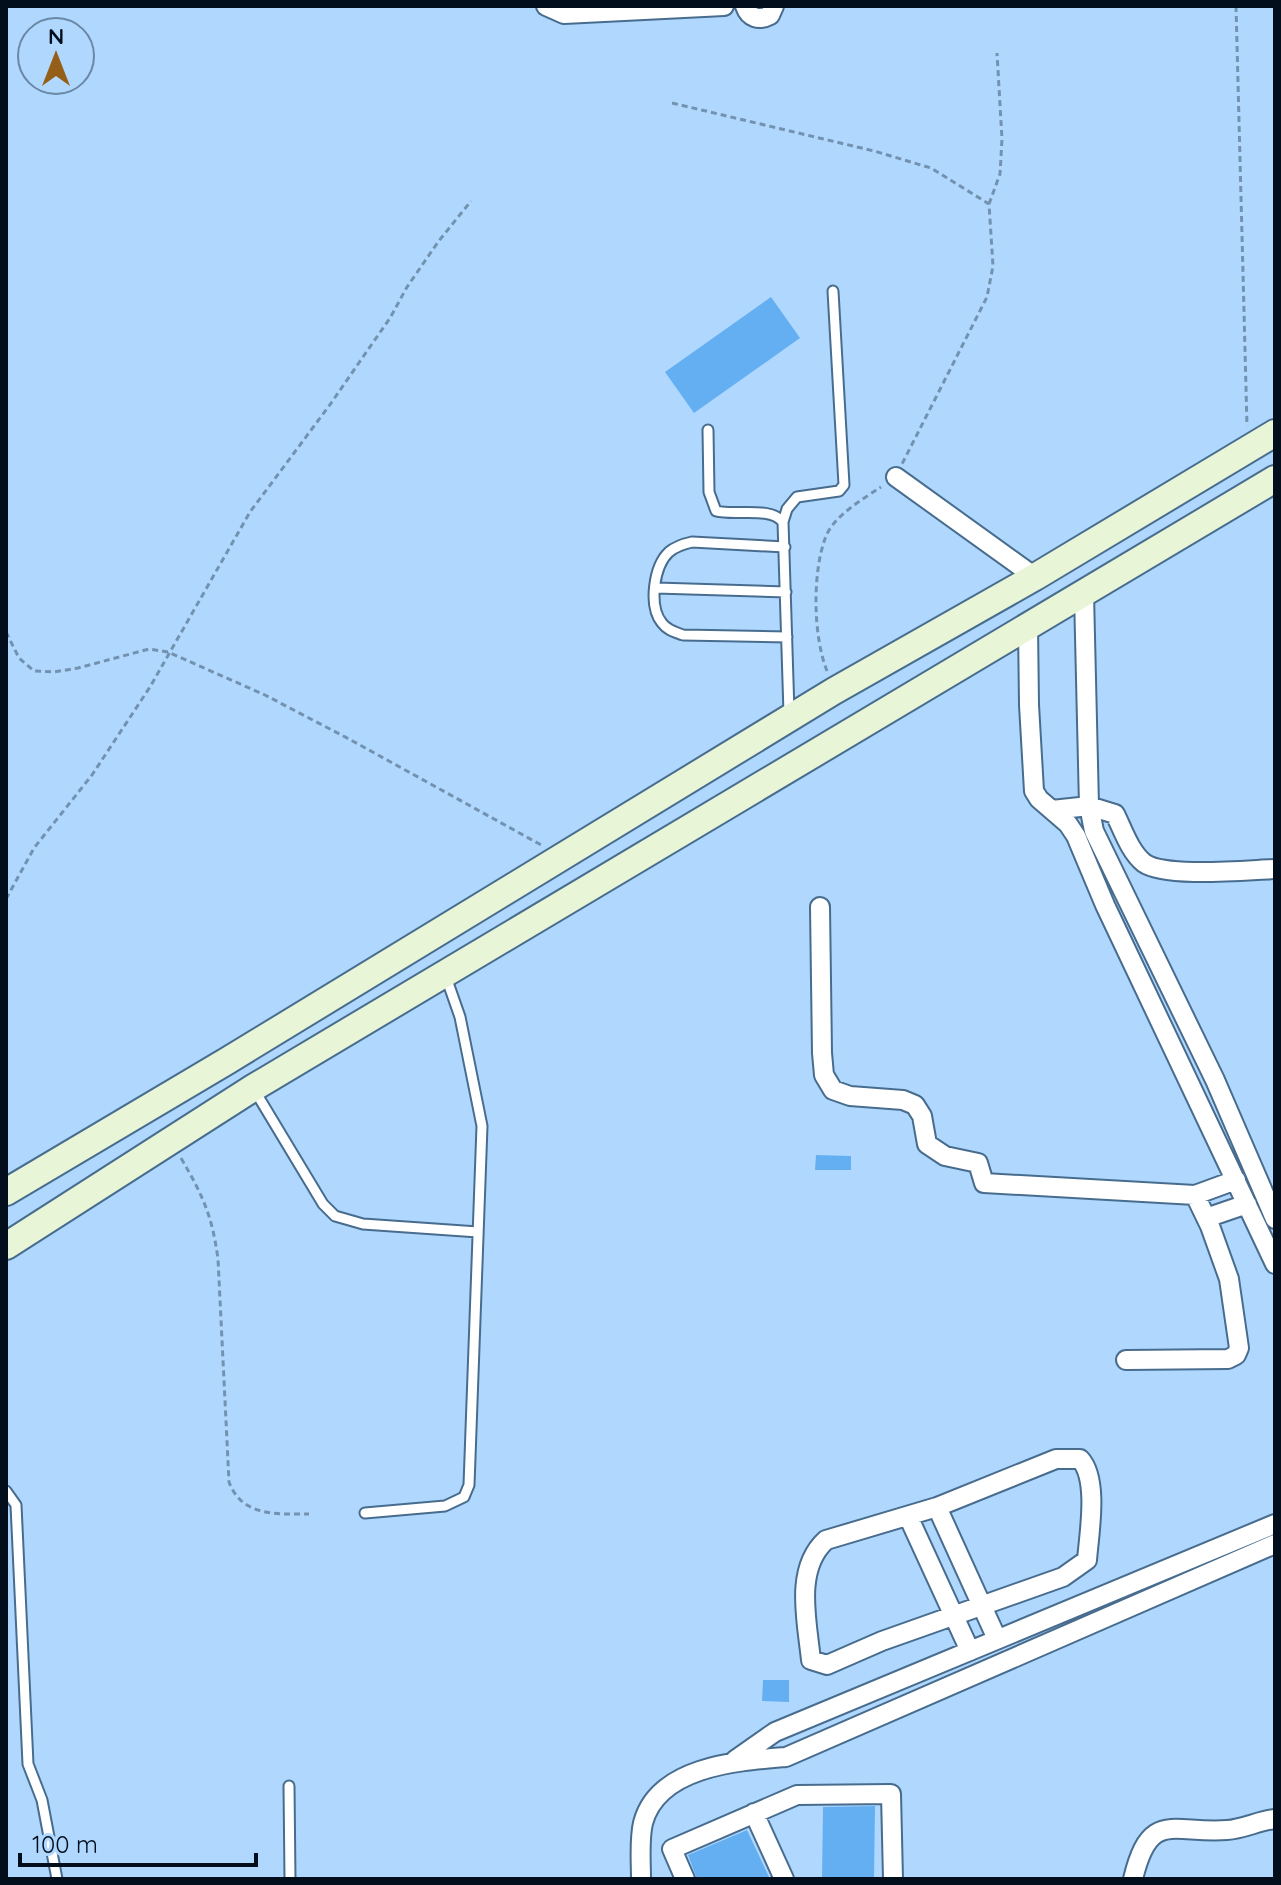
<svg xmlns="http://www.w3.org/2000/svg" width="1281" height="1885" viewBox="0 0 1281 1885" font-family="Quicksand,sans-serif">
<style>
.building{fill:#64aff2}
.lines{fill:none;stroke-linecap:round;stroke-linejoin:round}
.lane-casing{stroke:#476c8e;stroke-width:13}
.street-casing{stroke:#476c8e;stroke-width:22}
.secondary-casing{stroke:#476c8e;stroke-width:30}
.path{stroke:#7392b0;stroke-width:3;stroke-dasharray:6 4;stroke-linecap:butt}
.lane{stroke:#fff;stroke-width:9}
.street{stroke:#fff;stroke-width:18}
.secondary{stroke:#e9f5d7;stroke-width:26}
</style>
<rect width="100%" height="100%" fill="#b0d8ff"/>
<path class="building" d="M771,297L800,338L694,413L665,372Z
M816,1155L851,1156V1170H815Z
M763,1680H789V1702L762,1701Z
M875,1806L874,1879H822L823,1807Z
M747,1830L770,1879H697L688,1855Z"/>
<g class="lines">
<g class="lane-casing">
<path id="lane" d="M708,430L709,492L716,511C735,516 770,506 783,522L789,713
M783,522L787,509L797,497L839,491L844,485L833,291
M785,547L692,542C683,544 676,546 669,552C654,566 648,606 662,623C667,630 675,632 683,635L787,637
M656,588L786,592
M255,1091L323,1204L335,1216L363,1224L478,1232
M6,1491L16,1505L28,1764L42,1800L57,1879
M365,1513L445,1506L464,1497L469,1485L482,1126L460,1017L446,977
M289,1786L290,1879"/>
</g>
<g class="street-casing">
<path id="street" d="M546,6L564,14L724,6
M745,6C749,18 759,21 770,15L774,6
M896,477L1035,577
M1084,594L1089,806L1094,831L1215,1080L1275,1219
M1028,626L1029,705L1034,791L1039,799L1068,824L1076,836L1105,905L1275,1264
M1052,810L1089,806L1115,814C1123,830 1130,852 1144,863C1165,878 1247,870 1275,869
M820,907L822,1053L824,1075L833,1090L850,1096L903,1100L915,1105L922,1116L927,1144L945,1156L978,1163L984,1183L1195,1195L1236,1180
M1206,1218L1247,1204
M1126,1360L1228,1359L1236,1355L1239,1348L1229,1279L1210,1226L1195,1195
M1056,1459H1080C1099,1479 1089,1534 1087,1560L1063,1577L882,1641L827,1665L811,1660C807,1621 794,1569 826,1540L937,1507Z
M937,1507L997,1639
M908,1516L970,1651
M735,1760L775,1732L1275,1524
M754,1813L784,1879
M641,1879C641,1861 639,1840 643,1823C658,1766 738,1761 786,1757L1275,1544
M685,1879L672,1849L797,1795L891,1794L893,1879
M1133,1879C1150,1809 1172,1834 1227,1830C1243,1829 1258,1821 1275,1819"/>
</g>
<g class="secondary-casing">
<path id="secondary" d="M6,1192L227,1061L834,691L1035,577L1275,433
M6,1246L253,1088L1275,479"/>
</g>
<path class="path" d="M1236,6L1247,426
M672,103L874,151L931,168L989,204L993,266L987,297L902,464
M989,204L1000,174L1002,139L997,53
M6,632L19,658L34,671L54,672L78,668L149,649L168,652L265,695L349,739L543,846
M827,671C813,636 812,572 826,536C835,515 863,499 881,487
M6,899L34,848L92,775L150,687L250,512L329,406L390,318L407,287L438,242L471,201
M181,1158C203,1196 212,1215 218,1259L229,1482C242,1517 277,1514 309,1514"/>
<use href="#lane" class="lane"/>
<use href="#street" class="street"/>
<use href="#secondary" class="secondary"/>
</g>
<rect width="1281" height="1885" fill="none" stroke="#020e1b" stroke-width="16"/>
<g transform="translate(56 56)"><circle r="38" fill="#b0d8ff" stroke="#6a87a4" stroke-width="2"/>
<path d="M0-6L14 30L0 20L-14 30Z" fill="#965f19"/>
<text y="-12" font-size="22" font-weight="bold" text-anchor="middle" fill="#020e1b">N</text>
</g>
<path d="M20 1853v12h236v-12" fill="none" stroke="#020e1b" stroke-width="4"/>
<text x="32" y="1853" font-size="24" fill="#020e1b" stroke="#b0d8ff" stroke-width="6" paint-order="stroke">100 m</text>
</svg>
